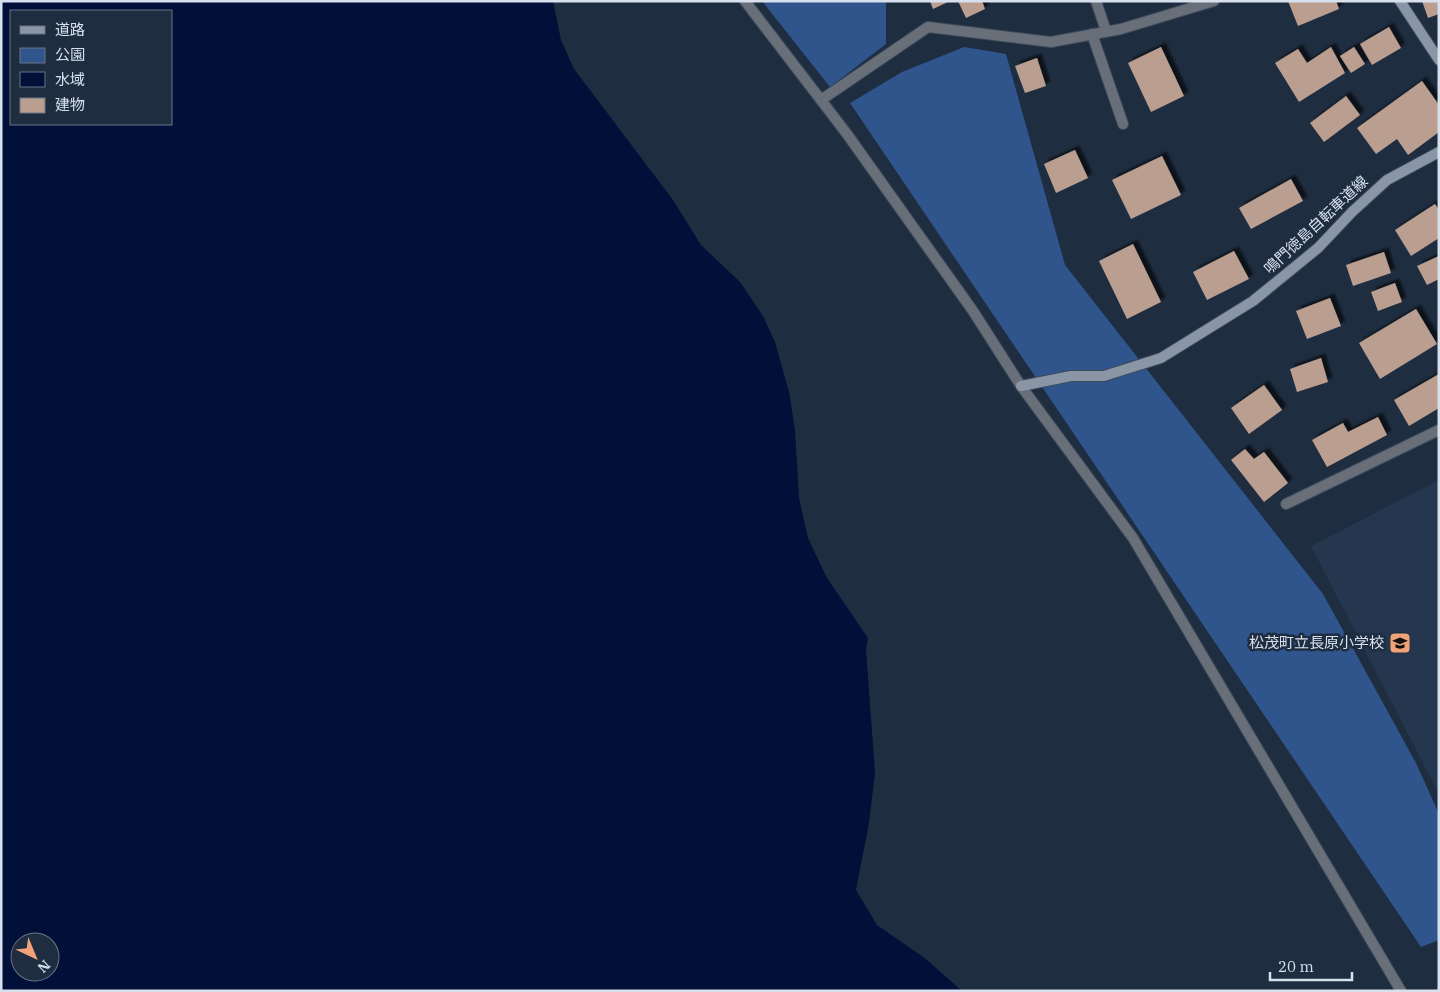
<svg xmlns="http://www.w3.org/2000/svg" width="1440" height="992" viewBox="0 0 1440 992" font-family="'IBM Plex Serif','Noto Sans JP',serif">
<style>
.built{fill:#25364f}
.green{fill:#30558c}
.water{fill:#001038;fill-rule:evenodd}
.building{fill:#ba9e8f;filter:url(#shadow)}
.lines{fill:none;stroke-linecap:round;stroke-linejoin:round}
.service-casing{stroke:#3c4a5c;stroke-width:12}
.minor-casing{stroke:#3c4a5c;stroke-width:12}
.secondary-casing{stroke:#3c4a5c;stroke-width:12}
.service{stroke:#686f79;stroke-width:10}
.minor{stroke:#686f79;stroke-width:10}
.secondary{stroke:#8a95a5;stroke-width:10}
.labels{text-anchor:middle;stroke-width:5;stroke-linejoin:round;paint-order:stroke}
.street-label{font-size:15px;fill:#d7e0ed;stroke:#1f2d40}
.poi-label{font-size:15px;fill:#d7e0ed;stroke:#1f2d40;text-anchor:end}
</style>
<defs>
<filter id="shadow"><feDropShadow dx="4.5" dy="-4.5" stdDeviation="1" flood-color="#0009"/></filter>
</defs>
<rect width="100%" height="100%" fill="#1f2d40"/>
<path class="built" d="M1439,480V794L1311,546Z"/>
<path class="green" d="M762,1H886V44L830,87Z
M964,47L1006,54L1065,265L1323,594L1416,763L1439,814V940L1421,947L850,103L902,72Z"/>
<path class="water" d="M1,1H553L561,40L574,69L673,200L701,245L740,282L763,316L775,342L789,392L795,430L799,498L808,538L827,578L868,638L866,649L875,773L869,823L856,890L877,925L926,959L962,991H1ZM11,11H171V124H11ZM20,942H50V972H20Z"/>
<path class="building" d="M930,1H950L933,9Z
M958,1H982L985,9L966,18Z
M1288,1H1336L1339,9L1298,26Z
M1422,1H1439V14L1428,18Z
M1389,27L1401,48L1372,65L1360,44Z
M1161,47L1184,96L1151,112L1128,63Z
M1331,47L1345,73L1299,102L1275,63L1298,49L1307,63Z
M1354,47L1365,64L1351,73L1340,56Z
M1037,58L1046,86L1025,93L1015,66Z
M1422,81L1439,105V132L1408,155L1397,139L1376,154L1357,128Z
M1346,96L1360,115L1324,142L1310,123Z
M1075,150L1088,178L1056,193L1044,164Z
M1162,156L1181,195L1131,219L1112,180Z
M1291,179L1303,201L1251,229L1239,208Z
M1435,204L1439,210V238L1411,256L1395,230Z
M1133,244L1161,302L1127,319L1099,261Z
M1234,251L1249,279L1207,300L1193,272Z
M1384,252L1391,273L1353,286L1346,265Z
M1439,256V279L1427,285L1417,266Z
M1395,283L1402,302L1378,311L1371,292Z
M1330,298L1341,326L1307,339L1296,311Z
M1416,309L1437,344L1380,379L1359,343Z
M1321,358L1328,382L1297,392L1290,369Z
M1439,374V408L1409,426L1394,400Z
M1264,385L1282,410L1249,434L1231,408Z
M1378,417L1387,435L1327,467L1312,440L1343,423L1348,432Z
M1245,449L1254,459L1264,452L1288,483L1264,502L1231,460Z"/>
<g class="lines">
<g class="service-casing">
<path id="service" d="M1092,34L1123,124
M1286,504L1439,430"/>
</g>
<g class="minor-casing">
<path id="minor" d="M745,1L847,134L973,311L1021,386L1133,538L1401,991
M1096,1L1106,31
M821,100L928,27L1051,42L1121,29L1214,1"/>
</g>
<g class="secondary-casing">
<path id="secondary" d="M1400,1L1439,60
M1021,386L1071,376H1104L1161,358L1253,301L1318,248L1352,212L1387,180L1439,152"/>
</g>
<use href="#service" class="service"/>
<use href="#minor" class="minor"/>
<use href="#secondary" class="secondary"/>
</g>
<defs>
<g id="school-square" transform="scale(1.125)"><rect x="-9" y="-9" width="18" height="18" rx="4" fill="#f0a378" stroke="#1f2d40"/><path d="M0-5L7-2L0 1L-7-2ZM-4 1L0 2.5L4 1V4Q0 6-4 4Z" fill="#111"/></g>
</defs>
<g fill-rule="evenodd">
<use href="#school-square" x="1400" y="643"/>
</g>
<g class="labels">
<g class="street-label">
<text transform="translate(1316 225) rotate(-43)" y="5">鳴門徳島自転車道線</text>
</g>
<g class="poi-label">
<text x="1384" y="648">松茂町立長原小学校</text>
</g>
</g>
<rect width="1440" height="992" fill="none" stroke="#d7e0ed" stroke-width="5"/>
<rect x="10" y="10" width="162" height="115" fill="#1f2d40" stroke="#697585"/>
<rect x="20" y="26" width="25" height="8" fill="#8a95a5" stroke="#697585"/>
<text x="55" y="35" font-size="15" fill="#d7e0ed">道路</text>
<rect x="20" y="48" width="25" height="15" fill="#30558c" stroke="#697585"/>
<text x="55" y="60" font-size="15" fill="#d7e0ed">公園</text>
<rect x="20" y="72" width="25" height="15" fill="#001038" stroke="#697585"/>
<text x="55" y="85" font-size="15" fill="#d7e0ed">水域</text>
<rect x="20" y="98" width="25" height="15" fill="#ba9e8f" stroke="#697585"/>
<text x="55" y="110" font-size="15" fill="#d7e0ed">建物</text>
<g transform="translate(35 957) rotate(136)"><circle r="24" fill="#1f2d40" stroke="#697585"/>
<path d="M0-4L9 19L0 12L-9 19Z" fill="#f0a378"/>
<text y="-8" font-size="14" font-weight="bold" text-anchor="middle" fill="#d7e0ed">N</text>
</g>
<path d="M1270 972v8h82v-8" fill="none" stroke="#d7e0ed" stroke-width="2.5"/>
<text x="1278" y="972" font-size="15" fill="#d7e0ed" stroke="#1f2d40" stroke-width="4" paint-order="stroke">20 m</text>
</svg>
